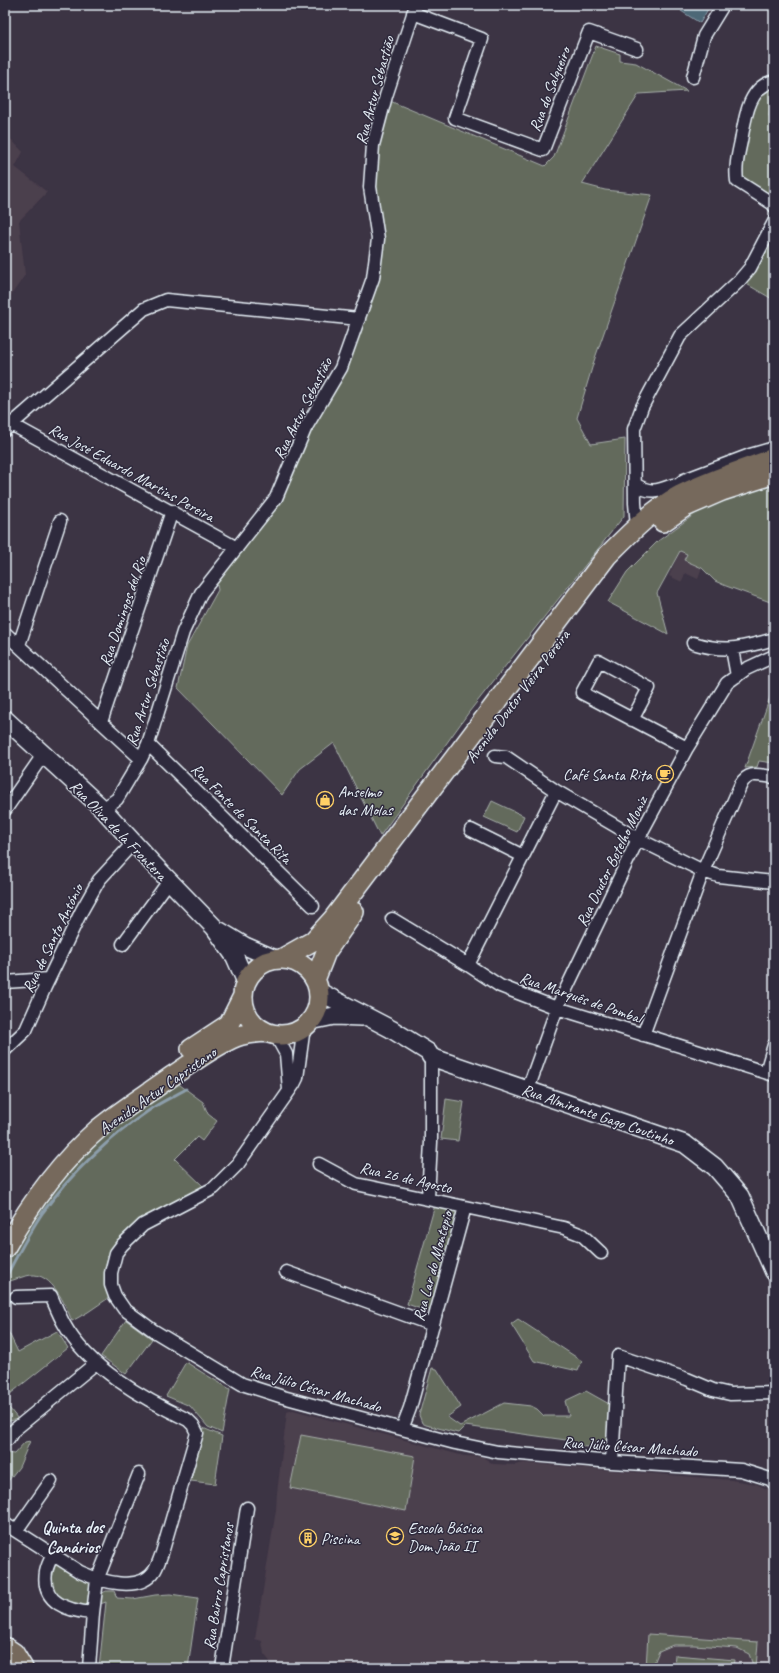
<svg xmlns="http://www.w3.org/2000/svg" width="779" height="1673" viewBox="0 0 779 1673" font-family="Caveat,sans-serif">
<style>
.built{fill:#4c3f4d}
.green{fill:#646a5c;stroke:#a6aeaa}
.water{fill:#4e6777;stroke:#8c9eab}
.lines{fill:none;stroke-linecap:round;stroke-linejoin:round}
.stream{stroke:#8c9eab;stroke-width:3}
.street-casing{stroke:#e8f1f8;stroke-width:15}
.secondary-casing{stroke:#e8f1f8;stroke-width:20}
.primary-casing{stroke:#e8f1f8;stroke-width:22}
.street{stroke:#2f2a3d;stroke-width:12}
.secondary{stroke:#2f2a3d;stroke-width:17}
.primary{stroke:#76695c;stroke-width:19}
.labels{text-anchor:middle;stroke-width:3;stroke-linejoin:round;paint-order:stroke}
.street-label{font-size:16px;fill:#e8f1f8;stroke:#2f2a3d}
.poi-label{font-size:16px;fill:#e8f1f8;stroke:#2f2a3d;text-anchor:start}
.neighbourhood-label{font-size:17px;font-weight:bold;fill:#e8f1f8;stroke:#2f2a3d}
</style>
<rect width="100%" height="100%" fill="#3c3444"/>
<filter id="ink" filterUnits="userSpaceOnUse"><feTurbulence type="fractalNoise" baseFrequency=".025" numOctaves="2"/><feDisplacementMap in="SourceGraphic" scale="8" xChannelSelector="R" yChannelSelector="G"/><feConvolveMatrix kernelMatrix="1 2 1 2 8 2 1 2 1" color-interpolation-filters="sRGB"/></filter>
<g filter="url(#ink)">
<path class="built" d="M5,133L23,152L15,167L47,192L19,221L25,275L5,304Z
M680,551L687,554L684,560L702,568L698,579L685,573L682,582L669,576Z
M293,1410L464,1456L483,1457L493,1464L515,1465L524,1463L731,1480L756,1484L774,1492V1668H370L272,1664L264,1654L262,1641L255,1639L276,1510L277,1493L287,1412Z"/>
<path class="green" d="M596,46L620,54V61L636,63L687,91L639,94L582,184L605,190L652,195L594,361L577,418L591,444L625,439L624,516L469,712L380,836L334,743L300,769L282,795L178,688L187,646L218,590L216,580L279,499L367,309L379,276L382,239L376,186L377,145L390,101L545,166L554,157Z
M772,87L769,116L774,121V203L740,179L748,111L756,99Z
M774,228V300L743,282Z
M774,484L773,603L726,586L715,581L702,568L684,560L687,554L680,551L657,593L668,634L608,602L627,572L658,541L703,508Z
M774,686V763L759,761L757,767L745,768Z
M492,801L524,816L517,832L484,817Z
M176,1082L203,1102L208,1114L217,1121L202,1141L197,1137L175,1159L204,1187C173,1203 107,1230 105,1270C104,1280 107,1288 110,1297L88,1312L72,1321C65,1304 52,1273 31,1275C23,1276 14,1280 7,1282L5,1295V1261L14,1244L58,1181L116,1123Z
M446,1099L464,1102L458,1141L441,1139Z
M435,1205L458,1211L433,1310L427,1311L407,1304Z
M5,1307L8,1331L18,1352L57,1331L68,1348L5,1398Z
M518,1319L582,1361L578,1371L534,1361L511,1324Z
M126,1320L152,1339L126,1374L101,1356Z
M186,1362L203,1373L230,1389L222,1433L208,1427L190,1406L166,1396Z
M432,1368L437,1369L461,1407L447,1417L460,1426L504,1403L531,1406L537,1409L544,1416H569L565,1401L586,1391L611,1405L608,1446L606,1448L572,1446L566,1440L465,1426L458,1433L426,1425L422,1423L419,1415Z
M5,1403L18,1419L5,1422Z
M203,1428L222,1436L215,1484L191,1481Z
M301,1435L415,1456L406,1511L290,1488Z
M30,1441L19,1467L5,1485V1453L14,1454L25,1442Z
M57,1561L92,1581L88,1607C58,1605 44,1591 57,1561Z
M106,1591H114L117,1598L133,1599L155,1595L170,1594L198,1598L188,1668H99L106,1602L100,1604L101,1594Z
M648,1634L758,1642L756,1668H754L749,1654L737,1648L694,1645H673L659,1651L652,1668H646Z
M675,1655L735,1660L734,1668H674Z"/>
<path class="water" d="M685,5H701L708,9L700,23L681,11Z"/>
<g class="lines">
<path class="stream" d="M8,1273C19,1252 30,1231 43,1212C73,1171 110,1137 151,1109C162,1101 175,1096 186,1089"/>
<g class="street-casing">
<path id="street" d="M413,13L482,39L455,118L543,150L589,32L637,49
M693,77L704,36L723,5
M774,81C748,87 745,119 741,141C738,155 735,167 737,181L773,204L774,206
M11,424L237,548
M5,430L144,309L166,300L359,319
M635,484C649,494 657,491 673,485
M665,496L684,480L750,455L774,448
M637,526L635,503L634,429L642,407L680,336L739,281L750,268L774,222
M5,633L141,759
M693,643C726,653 739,648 771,640L774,641
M19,645L60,521
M732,649L737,676
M632,720L649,688L599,661L582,693L687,748
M101,722L172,511
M148,744L313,906
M495,756L506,757L556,791L638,839L703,871L718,876L774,882
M103,809L117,799L141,759L148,744L183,632L201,593L276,498L305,429L341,368L373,278L378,239L370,187L373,145L386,96L416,5
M5,810L43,755
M471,830L523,856
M392,919L468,965L500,986L557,1008L774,1075
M123,944L169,881
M468,965L556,791
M5,982L49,979
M304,1027L297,1078L294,1084L238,1164L214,1188L143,1225L122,1245L116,1253L111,1273V1285L115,1296L124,1309L154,1331L242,1384L283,1397L402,1429L455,1443L498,1452L612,1462L741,1470L770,1479L774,1483
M275,1034L286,1054L289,1090
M643,1035L703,871L741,784C749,770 760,776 774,777
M5,1050L26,1030L45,987L81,912L99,880L134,842
M766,1072L774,1045
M528,1089L557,1008L638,839L687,748L727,683L746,669L774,656
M319,1164L356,1184L465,1207
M428,1198L431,1142V1057
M286,1272L433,1325
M402,1429L410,1408L465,1207L564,1228L582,1235L601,1253
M8,1439L13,1431L96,1363
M612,1462L618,1356L687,1379L713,1390L730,1394L774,1393
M5,1524L80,1572C100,1581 140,1594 155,1570C158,1565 160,1558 162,1553L197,1433L193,1425L188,1420C144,1399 88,1368 64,1324C59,1315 55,1305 51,1296L16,1297
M16,1531L51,1481
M53,1555C50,1560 47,1567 46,1572C41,1603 68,1611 93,1613
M89,1668L93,1613L97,1580L139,1474
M222,1668L247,1508"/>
</g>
<g class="secondary-casing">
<path id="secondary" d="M5,719L103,809L153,864L214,927L235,957L246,982
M220,931L245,946L275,959
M318,991L391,1029L428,1052L431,1057L685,1144L715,1167L740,1196L774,1272
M310,1021L334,1016L362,1017"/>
</g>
<g class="primary-casing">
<path id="primary" d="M663,522L685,507L722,491L774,474
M281,959L313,941L333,919L607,556C628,535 653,509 680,495C709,480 742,470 774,458
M243 997a38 38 0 1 1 76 0a38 38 0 1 1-76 0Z
M315,980L326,952L354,912
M191,1049L229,1024L243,996
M5,1248C30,1204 59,1163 98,1129C121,1110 147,1094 172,1076C192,1063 214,1046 236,1037C246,1033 256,1033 266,1032
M5,1647L14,1653L23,1668"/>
</g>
<use href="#street" class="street"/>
<use href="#secondary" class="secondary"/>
<use href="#primary" class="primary"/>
</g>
</g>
<defs>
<g id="cafe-ring" transform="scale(0.9)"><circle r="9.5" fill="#2f2a3d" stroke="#ffd166" stroke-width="1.5"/><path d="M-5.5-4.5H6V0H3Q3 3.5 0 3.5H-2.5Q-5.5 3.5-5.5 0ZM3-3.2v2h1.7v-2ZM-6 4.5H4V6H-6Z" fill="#ffd166"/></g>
<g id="shop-ring" transform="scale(0.9)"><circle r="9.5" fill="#2f2a3d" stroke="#ffd166" stroke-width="1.5"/><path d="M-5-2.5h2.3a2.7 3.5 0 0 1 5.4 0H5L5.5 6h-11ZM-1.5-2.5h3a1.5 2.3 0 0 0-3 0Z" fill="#ffd166"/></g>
<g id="school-ring" transform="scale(0.9)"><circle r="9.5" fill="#2f2a3d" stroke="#ffd166" stroke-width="1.5"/><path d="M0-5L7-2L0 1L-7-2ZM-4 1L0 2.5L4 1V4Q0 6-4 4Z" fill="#ffd166"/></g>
<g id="building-ring" transform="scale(0.9)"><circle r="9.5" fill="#2f2a3d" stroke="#ffd166" stroke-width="1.5"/><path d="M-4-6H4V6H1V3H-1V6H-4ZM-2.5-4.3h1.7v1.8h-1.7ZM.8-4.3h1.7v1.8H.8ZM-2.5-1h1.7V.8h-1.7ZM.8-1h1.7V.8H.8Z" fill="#ffd166"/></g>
</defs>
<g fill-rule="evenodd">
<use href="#cafe-ring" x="665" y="774"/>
<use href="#shop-ring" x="325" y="800"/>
<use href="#school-ring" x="395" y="1536"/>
<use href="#building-ring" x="308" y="1538"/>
</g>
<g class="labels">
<g class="street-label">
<text transform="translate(549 89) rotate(-69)" y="6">Rua do Salgueiro</text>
<text transform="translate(374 90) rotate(-75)" y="6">Rua Artur Sebastião</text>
<text transform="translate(302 408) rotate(-63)" y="6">Rua Artur Sebastião</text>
<text transform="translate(132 472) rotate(29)" y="6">Rua José Eduardo Martins Pereira</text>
<text transform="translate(122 611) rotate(-71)" y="6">Rua Domingos del Rio</text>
<text transform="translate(147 692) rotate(-72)" y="6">Rua Artur Sebastião</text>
<text transform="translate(517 696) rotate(-53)" y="6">Avenida Doutor Vieira Pereira</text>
<text transform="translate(242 813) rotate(45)" y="6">Rua Fonte de Santa Rita</text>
<text transform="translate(119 830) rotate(46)" y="6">Rua Oliva de la Frontera</text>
<text transform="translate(611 861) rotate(-64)" y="6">Rua Doutor Botelho Moniz</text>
<text transform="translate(52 938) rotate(-64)" y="6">Rua de Santo António</text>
<text transform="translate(581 997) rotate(19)" y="6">Rua Marquês de Pombal</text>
<text transform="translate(157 1090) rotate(-35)" y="6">Avenida Artur Capristano</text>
<text transform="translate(598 1114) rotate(19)" y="6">Rua Almirante Gago Coutinho</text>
<text transform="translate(406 1177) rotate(13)" y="6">Rua 26 de Agosto</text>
<text transform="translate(432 1266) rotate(-75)" y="6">Rua Lar do Montepio</text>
<text transform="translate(316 1388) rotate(16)" y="6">Rua Júlio César Machado</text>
<text transform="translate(630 1446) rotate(4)" y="6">Rua Júlio César Machado</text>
<text transform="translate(218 1586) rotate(-81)" y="6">Rua Bairro Capristanos</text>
</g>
<g class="poi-label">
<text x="652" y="780" text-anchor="end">Café Santa Rita</text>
<text x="338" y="797">Anselmo<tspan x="338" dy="18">das Molas</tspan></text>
<text x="408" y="1533">Escola Básica<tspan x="408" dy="18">Dom João II</tspan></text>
<text x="321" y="1544">Piscina</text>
</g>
<g class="neighbourhood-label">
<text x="73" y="1533">Quinta dos<tspan x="73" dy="20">Canários</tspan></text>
</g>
</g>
<rect width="779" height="1673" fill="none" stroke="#2f2a3d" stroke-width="20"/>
<rect x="10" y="10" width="759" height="1653" fill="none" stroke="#e8f1f8" stroke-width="1.5" filter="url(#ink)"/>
</svg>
